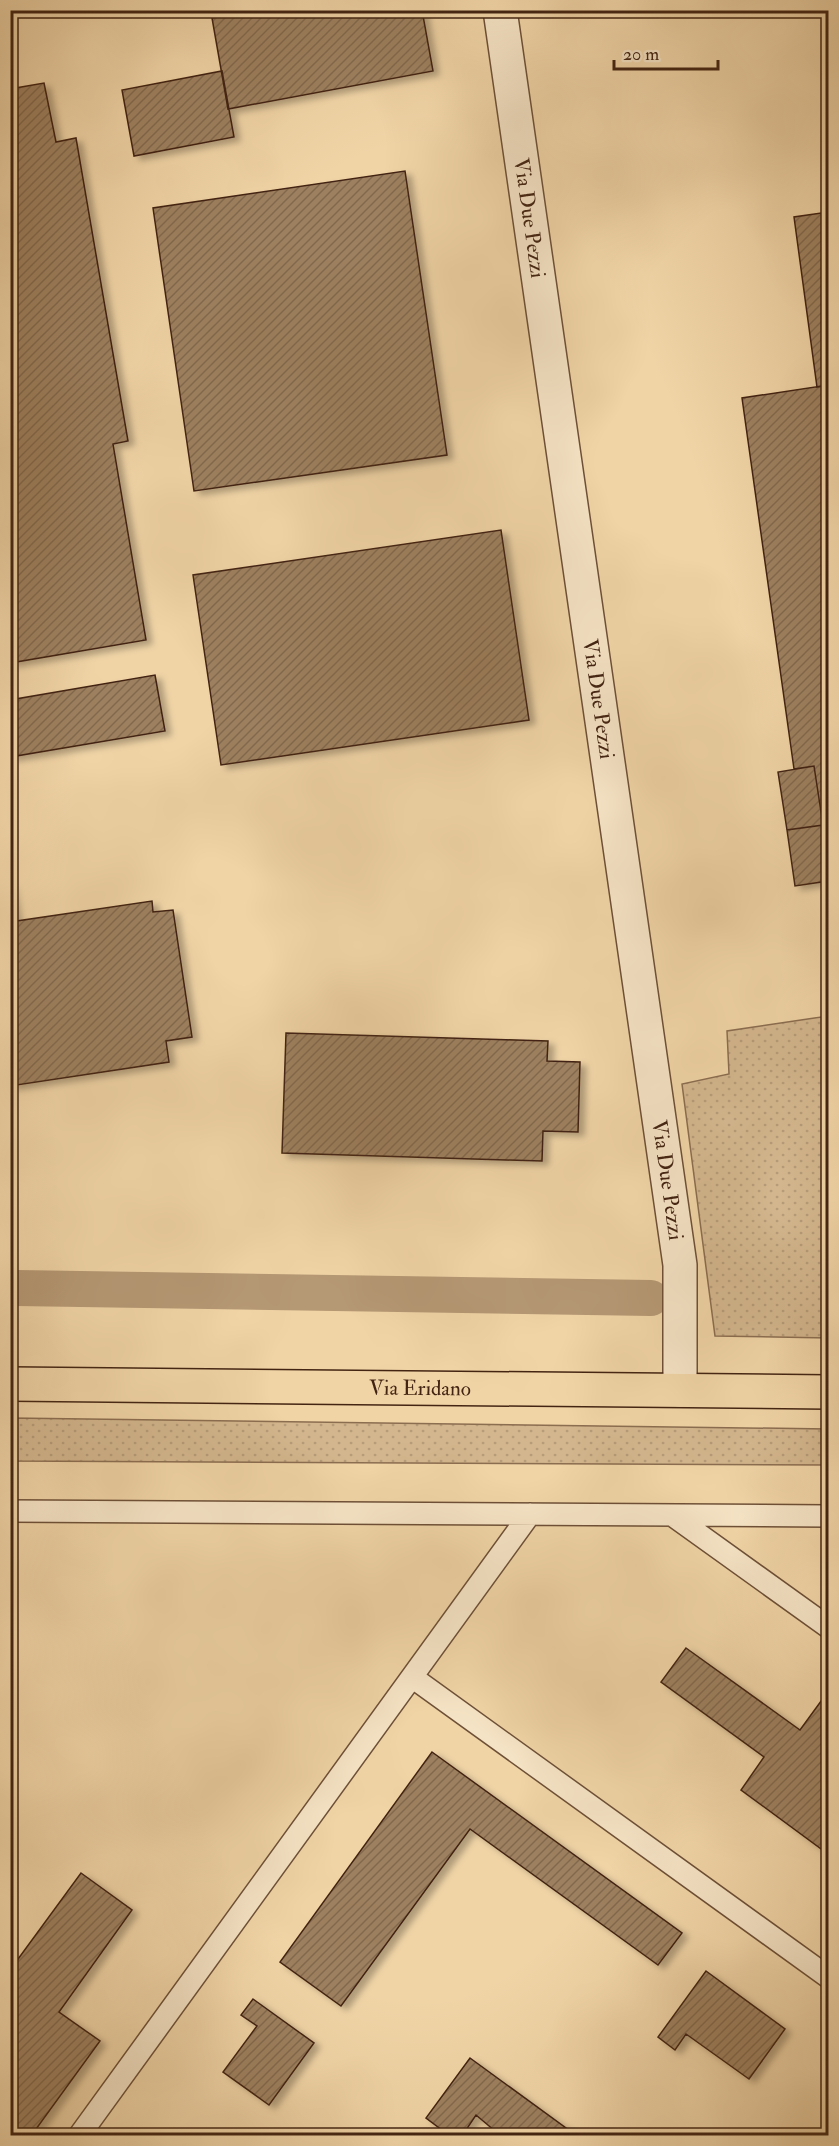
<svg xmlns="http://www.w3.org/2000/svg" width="839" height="2146" viewBox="0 0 839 2146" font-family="'IM FELL Double Pica',serif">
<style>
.grass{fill:url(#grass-dots);stroke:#8b6d50;stroke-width:1.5}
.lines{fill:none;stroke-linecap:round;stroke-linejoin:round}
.canal{stroke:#b59874;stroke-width:36}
.building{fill:url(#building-hatch);stroke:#432412;stroke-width:1.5;filter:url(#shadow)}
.lane-casing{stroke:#6e5037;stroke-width:24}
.street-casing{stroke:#6e5037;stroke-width:36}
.primary-casing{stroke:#432412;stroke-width:36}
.lane{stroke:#f5e3c5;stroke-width:21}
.street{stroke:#f5e3c5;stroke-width:33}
.primary{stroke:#f0d4a6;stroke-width:33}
.labels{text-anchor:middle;stroke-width:4.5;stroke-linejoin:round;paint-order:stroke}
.street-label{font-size:21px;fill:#432412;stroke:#f5e3c5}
</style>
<defs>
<pattern id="grass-dots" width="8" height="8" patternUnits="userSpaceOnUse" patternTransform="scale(1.5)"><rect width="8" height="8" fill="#d3b68d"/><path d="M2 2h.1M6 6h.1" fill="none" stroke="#b69c79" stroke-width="1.8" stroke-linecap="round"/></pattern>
<pattern id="building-hatch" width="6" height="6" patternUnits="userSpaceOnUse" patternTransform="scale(1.5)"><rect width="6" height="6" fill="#9d805f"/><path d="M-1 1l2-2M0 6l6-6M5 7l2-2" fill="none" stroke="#82694d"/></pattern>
<filter id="shadow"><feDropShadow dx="6" dy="4" stdDeviation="3" flood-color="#0004"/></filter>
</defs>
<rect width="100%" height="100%" fill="#f0d4a6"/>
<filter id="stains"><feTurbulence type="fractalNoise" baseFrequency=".00333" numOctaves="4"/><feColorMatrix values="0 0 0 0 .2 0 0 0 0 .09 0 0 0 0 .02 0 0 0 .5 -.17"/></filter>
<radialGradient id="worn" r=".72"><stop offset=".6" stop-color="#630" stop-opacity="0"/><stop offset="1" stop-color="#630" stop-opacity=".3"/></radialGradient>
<path class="grass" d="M828,1016V1338L715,1336L682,1084L729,1074L727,1031Z
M11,1418L828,1429V1465L11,1461Z"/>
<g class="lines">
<path class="canal" d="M17,1288L651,1298"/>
</g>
<path class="building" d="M253,10H422L433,71L228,109L212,18Z
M222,71L234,137L134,156L122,90Z
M44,83L56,142L76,138L128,441L113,444L146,640L10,663V89Z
M405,171L447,455L194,491L153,208Z
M828,212V385L817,387L794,217Z
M828,385V881L795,886L787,830L823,825L814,766L794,769L742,398Z
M501,530L529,720L221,765L193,575Z
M155,675L165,731L10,757V700Z
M814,766L823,825L787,830L778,772Z
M10,883L16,922H10Z
M152,901L153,912L173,910L192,1037L166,1041L169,1062L10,1086V922Z
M286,1033L548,1041L547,1061L580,1062L578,1132L543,1131L542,1161L282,1153Z
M686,1648L800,1730L827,1693L828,1694V1854L741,1790L764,1757L661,1682Z
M432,1752L682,1933L658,1965L470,1829L341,2006L280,1962Z
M81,1873L132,1910L59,2012L100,2041L31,2136H10V1970Z
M706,1971L785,2029L749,2079L686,2034L675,2050L658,2037Z
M253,1999L314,2043L269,2105L223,2072L257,2026L241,2015Z
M470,2058L577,2136H501L476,2115L462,2136H450L426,2118Z"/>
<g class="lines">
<g class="lane-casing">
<path id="lane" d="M10,1511L828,1516
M672,1515L828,1627
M412,1677L828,1977
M79,2136L530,1514"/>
</g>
<g class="street-casing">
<g id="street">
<path id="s1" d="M500,10L680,1265V1390"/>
</g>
</g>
<g class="primary-casing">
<g id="primary">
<path id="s2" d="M10,1384L828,1392"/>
</g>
</g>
<use href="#lane" class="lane"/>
<use href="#street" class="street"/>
<use href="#primary" class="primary"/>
</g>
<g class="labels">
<g class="street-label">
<text dy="7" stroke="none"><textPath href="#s1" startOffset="210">Via Due Pezzi</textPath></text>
<text dy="7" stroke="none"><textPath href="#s1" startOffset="696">Via Due Pezzi</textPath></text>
<text dy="7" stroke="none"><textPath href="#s1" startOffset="1182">Via Due Pezzi</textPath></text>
<text dy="7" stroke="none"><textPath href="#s2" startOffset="410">Via Eridano</textPath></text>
</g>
</g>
<rect width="839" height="2146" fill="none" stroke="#f0d4a6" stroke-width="36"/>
<rect x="12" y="12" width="815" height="2122" fill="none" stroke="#432412" stroke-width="3"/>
<rect x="18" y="18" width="803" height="2110" fill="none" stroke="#432412" stroke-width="1.5"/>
<path d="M614 60v9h104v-9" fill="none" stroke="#432412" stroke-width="3"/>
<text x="623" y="60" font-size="18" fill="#432412" stroke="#f5e3c5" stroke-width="4.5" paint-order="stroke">20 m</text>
<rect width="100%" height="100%" filter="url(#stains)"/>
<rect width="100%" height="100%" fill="url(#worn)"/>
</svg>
